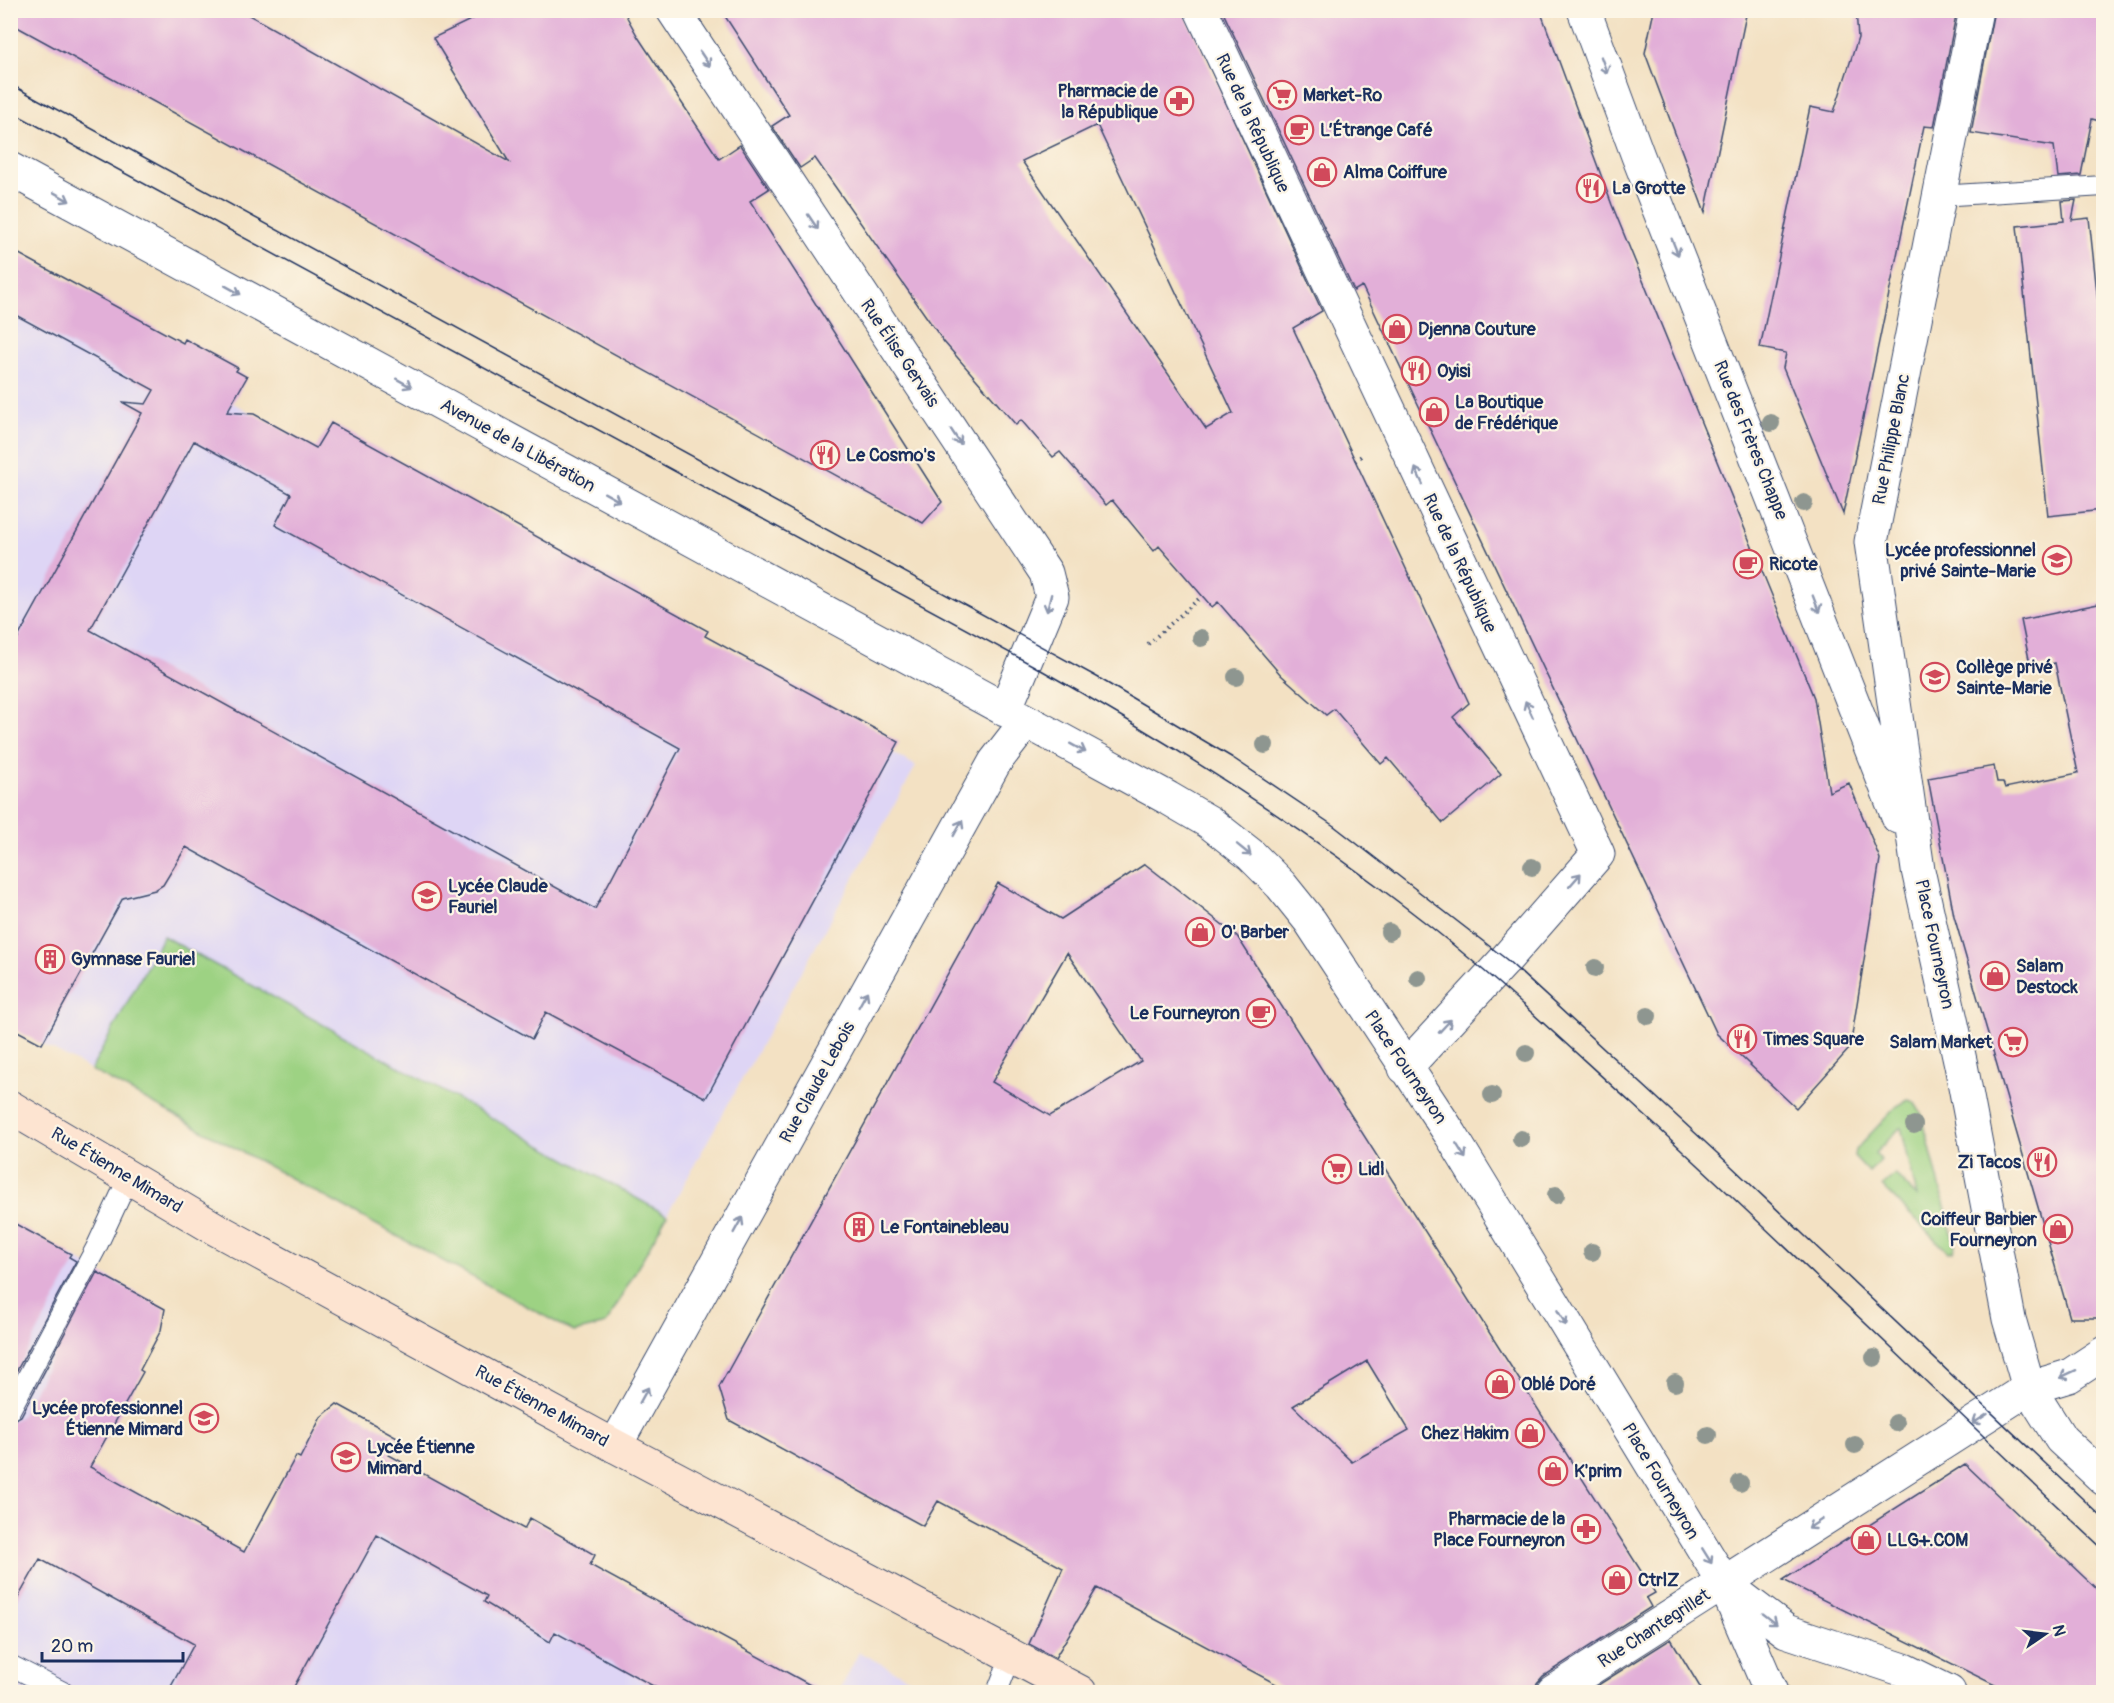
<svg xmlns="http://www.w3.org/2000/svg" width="2114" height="1703" viewBox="0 0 2114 1703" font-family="Pangolin,sans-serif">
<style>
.built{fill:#ded5f5}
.green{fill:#9dd283;stroke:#5c8070;stroke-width:1.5}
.building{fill:#e2afd8;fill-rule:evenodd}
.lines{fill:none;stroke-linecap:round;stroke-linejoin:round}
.lane-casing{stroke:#3b4a6d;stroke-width:22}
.street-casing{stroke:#3b4a6d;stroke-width:35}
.secondary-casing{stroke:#3b4a6d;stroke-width:35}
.path{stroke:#3b4a6d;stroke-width:4;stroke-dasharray:1.5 4.5;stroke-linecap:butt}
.lane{stroke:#fff;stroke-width:20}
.street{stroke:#fff;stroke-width:33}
.secondary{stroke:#fde4d1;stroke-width:33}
.tram{stroke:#1b2f5e;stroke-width:1.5}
.tree{fill:#8e9690}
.oneway{stroke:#8d97ae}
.labels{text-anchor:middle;stroke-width:4.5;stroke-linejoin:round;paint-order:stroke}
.poi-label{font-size:18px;font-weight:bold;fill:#1b2f5e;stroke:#fcf5e5;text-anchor:start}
.street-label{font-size:18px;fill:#1b2f5e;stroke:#fcf5e5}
</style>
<rect width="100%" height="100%" fill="#fcf5e5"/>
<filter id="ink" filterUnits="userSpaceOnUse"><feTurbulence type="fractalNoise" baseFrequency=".0167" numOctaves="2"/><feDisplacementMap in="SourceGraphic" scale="12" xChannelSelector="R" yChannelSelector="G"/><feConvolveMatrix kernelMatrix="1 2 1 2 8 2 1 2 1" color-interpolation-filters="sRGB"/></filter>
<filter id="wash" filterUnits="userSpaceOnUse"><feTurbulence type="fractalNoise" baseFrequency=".008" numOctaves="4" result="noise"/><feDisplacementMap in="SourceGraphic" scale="24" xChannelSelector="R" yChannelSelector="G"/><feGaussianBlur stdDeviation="1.35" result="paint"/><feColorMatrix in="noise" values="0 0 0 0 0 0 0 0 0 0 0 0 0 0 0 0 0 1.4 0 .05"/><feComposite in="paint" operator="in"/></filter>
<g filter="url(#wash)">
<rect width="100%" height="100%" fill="#f3e1c3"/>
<path class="built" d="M10,249L183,343L185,339L247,377L233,403L316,448L331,423L392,457L387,466L708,631L700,646L733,664L738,654L791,682L785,693L841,723L846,713L899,742L893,753L916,766L606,1324L574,1332L11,1027Z
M10,1221L165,1309L161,1330L140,1369L143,1372L90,1467L244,1552L296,1456L300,1457L321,1417L337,1404L399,1438L389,1456L523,1529L530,1518L595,1555L590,1566L824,1692H11Z
M859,1652L934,1692H839Z"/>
<path class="green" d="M163,936L667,1215L606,1324L574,1332L91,1070Z
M1908,1100L1914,1102L1921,1113L1955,1245L1953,1251L1948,1252L1882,1186L1895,1174L1917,1196L1901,1127L1875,1153L1881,1160L1869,1172L1854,1156L1855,1150L1897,1106Z"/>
<g id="blocks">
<path class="building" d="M10,10H240L509,162L433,38L491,10H623L638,37L719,159L740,145L769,189L750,201L942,502L923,523L10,23Z
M721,10H1183L1322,311L1293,328L1469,703L1453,717L1501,774L1443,823L1388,758L1381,764L1334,709L1326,715L1281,675L1218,602L1212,607L1159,546L1154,551L1112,500L1106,505L1060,452L1053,457L1021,420L1016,425L944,342L815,158L800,168L772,126L789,115ZM1097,125L1233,413L1206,429L1022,161Z
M1222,10H1540L1612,205L1814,698L1829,792L1849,783L1880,859L1850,1048L1796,1108L1717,1034L1362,286L1354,291Z
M1654,10H1747L1705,213L1645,53Z
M1856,10H1957L1934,127L1924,126L1843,514L1783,368L1786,353L1760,348L1810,107L1834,112L1858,38Z
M1994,10H2103V122L2092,119L2081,175L2058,177L2054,146L1971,133Z
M2076,200L2072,220L2089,218L2101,330L2103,329V510L2048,516L2017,226L2064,221L2062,201Z
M10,249L183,343L185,339L238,368L236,371L247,377L227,412L254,414L316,448L331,423L708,631L705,636L899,742L706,1098L546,1012L532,1039L186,847L163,885L155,890L123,898L42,1044L10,1027V652L142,413L122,402L146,404L154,390L10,312ZM194,441L291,494L275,525L680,748L595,909L90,630Z
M2103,603V1318H2070L1954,916L1928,778L1994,766L1997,782H2003L2005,788L2078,773L2055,663L2031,669L2021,620Z
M1145,864L1237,936L1655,1593L1646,1598L1651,1607L1543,1676L1537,1683L1534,1692H1291L1097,1588L1055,1658L1029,1644L1063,1568L938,1501L923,1526L729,1420L719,1387L998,883L1061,919ZM1067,953L1141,1061L1050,1116L992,1082ZM1367,1361L1409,1430L1352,1462L1293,1406Z
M10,1221L71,1254L69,1257L76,1261L10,1383Z
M97,1272L165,1309L161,1330L140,1370L143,1372L90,1467L244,1552L296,1456L300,1458L321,1417L337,1404L399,1438L389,1455L524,1529L530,1518L595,1555L590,1565L823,1692H664L555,1632L550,1642L484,1602L487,1596L377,1535L291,1692H168L194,1644L40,1559L10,1612V1422L21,1416Z
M1965,1464L2103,1595V1692H2009L1783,1580Z
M1671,1639L1703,1692H1587Z"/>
</g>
</g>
<g filter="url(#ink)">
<use href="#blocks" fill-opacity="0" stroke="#3b4a6d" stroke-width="1.5"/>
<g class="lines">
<g class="lane-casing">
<path id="lane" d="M1938,196L2104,186
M10,1410L96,1248L129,1177
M10,1665L63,1692
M997,1692L1011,1656"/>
</g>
<g class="street-casing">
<path id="street" d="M673,10L1046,573L1052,597L1005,710
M1201,10L1598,854L1506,959L1405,1068
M1584,10L1638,156L1898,817
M1976,10L1871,542L1918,870L1961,1065L2009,1319L2029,1388L2061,1439L2104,1479
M10,169L1168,798L1209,822L1251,855L1281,885L1310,921L1451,1135L1724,1583L1771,1692
M615,1446L995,762L1026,722
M1727,1586L1786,1631L1904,1670L1949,1692
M1553,1692L2029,1388L2069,1376L2104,1353"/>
</g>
<g class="secondary-casing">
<path id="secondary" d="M10,1107L214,1228L615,1446L1080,1692"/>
</g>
<path class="path" d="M1355,461L1364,454
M1148,644L1202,596"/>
<use href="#lane" class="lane"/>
<use href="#street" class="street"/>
<use href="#secondary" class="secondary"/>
<path class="tram" d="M10,84L1097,677L1233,758L1334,826L1506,959L1729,1164L2104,1519
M10,111L1034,666C1164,739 1291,819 1409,910C1487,969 1558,1037 1631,1103C1791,1249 1945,1402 2104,1550"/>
</g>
<g class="tree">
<circle cx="1771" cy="423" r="9"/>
<circle cx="1804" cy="503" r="9"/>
<circle cx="1201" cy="638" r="9"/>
<circle cx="1236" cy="677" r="9"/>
<circle cx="1265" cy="745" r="9"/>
<circle cx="1532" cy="867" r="9"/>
<circle cx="1389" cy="932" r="9"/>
<circle cx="1595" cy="968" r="9"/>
<circle cx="1418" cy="978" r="9"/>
<circle cx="1648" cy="1016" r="9"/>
<circle cx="1526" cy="1053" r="9"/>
<circle cx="1492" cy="1095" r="9"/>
<circle cx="1914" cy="1125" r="9"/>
<circle cx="1521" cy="1139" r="9"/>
<circle cx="1556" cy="1195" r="9"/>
<circle cx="1592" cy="1252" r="9"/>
<circle cx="1874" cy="1358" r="9"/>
<circle cx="1675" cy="1383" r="9"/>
<circle cx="1896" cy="1423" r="9"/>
<circle cx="1708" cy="1435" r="9"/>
<circle cx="1855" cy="1445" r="9"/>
<circle cx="1740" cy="1483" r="9"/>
</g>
<defs><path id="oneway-shaft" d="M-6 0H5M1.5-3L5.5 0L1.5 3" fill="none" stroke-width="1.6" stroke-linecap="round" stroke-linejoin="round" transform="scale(1.5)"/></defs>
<g class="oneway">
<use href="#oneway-shaft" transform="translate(705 59) rotate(56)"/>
<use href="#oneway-shaft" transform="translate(1604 65) rotate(70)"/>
<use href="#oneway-shaft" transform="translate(62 197) rotate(29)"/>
<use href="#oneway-shaft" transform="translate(813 222) rotate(56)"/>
<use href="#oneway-shaft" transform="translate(1675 247) rotate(68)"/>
<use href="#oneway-shaft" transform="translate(233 290) rotate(29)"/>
<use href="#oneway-shaft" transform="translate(404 383) rotate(29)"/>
<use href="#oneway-shaft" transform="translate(956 437) rotate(56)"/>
<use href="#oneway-shaft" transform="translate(1419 476) rotate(-115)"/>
<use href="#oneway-shaft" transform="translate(612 497) rotate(29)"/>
<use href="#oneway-shaft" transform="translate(1049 603) rotate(104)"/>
<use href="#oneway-shaft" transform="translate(1816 604) rotate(69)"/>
<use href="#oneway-shaft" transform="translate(1529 709) rotate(-115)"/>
<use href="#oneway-shaft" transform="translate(1078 748) rotate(29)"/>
<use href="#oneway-shaft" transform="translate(958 828) rotate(-61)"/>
<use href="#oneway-shaft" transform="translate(1244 850) rotate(39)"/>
<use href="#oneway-shaft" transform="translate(1575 880) rotate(-49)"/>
<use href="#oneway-shaft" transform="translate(863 999) rotate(-61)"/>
<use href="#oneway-shaft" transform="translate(1445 1026) rotate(-47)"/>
<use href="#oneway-shaft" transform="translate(1461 1151) rotate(58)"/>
<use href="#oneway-shaft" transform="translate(738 1225) rotate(-61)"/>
<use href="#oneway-shaft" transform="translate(1562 1318) rotate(59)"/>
<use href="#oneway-shaft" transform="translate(2068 1374) rotate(155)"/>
<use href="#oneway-shaft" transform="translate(644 1395) rotate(-61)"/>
<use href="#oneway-shaft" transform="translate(1980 1419) rotate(147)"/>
<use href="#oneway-shaft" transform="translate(1815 1524) rotate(147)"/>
<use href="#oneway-shaft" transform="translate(1707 1556) rotate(58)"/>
<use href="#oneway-shaft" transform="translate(1770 1619) rotate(38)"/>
</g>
</g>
<defs>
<g id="supermarket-ring" transform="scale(1.5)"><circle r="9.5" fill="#fcf5e5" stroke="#d1495b" stroke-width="1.5"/><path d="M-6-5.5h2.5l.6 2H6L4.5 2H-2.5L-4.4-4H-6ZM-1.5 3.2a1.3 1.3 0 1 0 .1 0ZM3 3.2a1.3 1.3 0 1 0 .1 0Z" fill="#d1495b"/></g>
<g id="pharmacy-ring" transform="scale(1.5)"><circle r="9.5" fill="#fcf5e5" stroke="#d1495b" stroke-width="1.5"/><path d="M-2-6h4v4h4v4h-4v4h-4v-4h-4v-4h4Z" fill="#d1495b"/></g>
<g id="cafe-ring" transform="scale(1.5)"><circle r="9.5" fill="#fcf5e5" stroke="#d1495b" stroke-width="1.5"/><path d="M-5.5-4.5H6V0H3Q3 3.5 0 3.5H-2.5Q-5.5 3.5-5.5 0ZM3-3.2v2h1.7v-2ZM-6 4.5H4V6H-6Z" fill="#d1495b"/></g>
<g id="shop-ring" transform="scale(1.5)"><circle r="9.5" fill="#fcf5e5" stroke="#d1495b" stroke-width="1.5"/><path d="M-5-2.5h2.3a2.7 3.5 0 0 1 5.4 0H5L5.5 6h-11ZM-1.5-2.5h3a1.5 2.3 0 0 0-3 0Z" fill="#d1495b"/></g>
<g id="restaurant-ring" transform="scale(1.5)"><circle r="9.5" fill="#fcf5e5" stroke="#d1495b" stroke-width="1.5"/><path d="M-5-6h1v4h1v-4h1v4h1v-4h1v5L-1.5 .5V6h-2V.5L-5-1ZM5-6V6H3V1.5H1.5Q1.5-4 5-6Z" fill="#d1495b"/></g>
<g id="school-ring" transform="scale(1.5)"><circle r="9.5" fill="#fcf5e5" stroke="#d1495b" stroke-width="1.5"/><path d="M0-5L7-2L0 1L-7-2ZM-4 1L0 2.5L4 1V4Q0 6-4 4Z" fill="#d1495b"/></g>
<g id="building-ring" transform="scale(1.5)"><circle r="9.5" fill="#fcf5e5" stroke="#d1495b" stroke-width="1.5"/><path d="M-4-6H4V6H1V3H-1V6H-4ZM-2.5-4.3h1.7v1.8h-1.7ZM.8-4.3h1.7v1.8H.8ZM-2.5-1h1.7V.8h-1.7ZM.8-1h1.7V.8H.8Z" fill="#d1495b"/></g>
</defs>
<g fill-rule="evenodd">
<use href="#supermarket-ring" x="1282" y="95"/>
<use href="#pharmacy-ring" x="1179" y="101"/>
<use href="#cafe-ring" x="1299" y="130"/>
<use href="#shop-ring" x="1322" y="172"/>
<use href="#restaurant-ring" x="1591" y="188"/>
<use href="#shop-ring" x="1397" y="329"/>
<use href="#restaurant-ring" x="1416" y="371"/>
<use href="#shop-ring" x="1434" y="412"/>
<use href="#restaurant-ring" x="825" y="455"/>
<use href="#school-ring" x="2057" y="560"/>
<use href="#cafe-ring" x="1748" y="564"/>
<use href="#school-ring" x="1935" y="677"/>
<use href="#school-ring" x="427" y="896"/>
<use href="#shop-ring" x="1200" y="932"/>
<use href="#building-ring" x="50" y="959"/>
<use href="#shop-ring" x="1995" y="976"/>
<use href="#cafe-ring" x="1261" y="1013"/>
<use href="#restaurant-ring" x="1742" y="1039"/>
<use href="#supermarket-ring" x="2013" y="1042"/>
<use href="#restaurant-ring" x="2042" y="1162"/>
<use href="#supermarket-ring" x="1337" y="1169"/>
<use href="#building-ring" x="859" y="1227"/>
<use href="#shop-ring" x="2058" y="1229"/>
<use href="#shop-ring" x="1500" y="1384"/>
<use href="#school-ring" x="204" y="1418"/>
<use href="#shop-ring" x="1530" y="1433"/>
<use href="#school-ring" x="346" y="1457"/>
<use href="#shop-ring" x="1553" y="1471"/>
<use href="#pharmacy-ring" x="1586" y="1529"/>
<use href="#shop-ring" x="1866" y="1540"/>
<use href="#shop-ring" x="1617" y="1580"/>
</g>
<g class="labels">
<g class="poi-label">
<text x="1158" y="97" text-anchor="end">Pharmacie de<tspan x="1158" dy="21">la République</tspan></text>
<text x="1303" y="101">Market-Ro</text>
<text x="1320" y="136">L’Étrange Café</text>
<text x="1343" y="178">Alma Coiffure</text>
<text x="1612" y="194">La Grotte</text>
<text x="1418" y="335">Djenna Couture</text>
<text x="1437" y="377">Oyisi</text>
<text x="1455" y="408">La Boutique<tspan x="1455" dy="21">de Frédérique</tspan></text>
<text x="846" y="461">Le Cosmo's</text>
<text x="2036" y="556" text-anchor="end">Lycée professionnel<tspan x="2036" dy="21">privé Sainte-Marie</tspan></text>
<text x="1769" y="570">Ricote</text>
<text x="1956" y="673">Collège privé<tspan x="1956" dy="21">Sainte-Marie</tspan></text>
<text x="448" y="892">Lycée Claude<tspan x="448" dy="21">Fauriel</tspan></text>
<text x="1221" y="938">O' Barber</text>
<text x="71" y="965">Gymnase Fauriel</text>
<text x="2016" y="972">Salam<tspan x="2016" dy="21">Destock</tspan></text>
<text x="1240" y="1019" text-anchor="end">Le Fourneyron</text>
<text x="1763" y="1045">Times Square</text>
<text x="1992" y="1048" text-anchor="end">Salam Market</text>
<text x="2021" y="1168" text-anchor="end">Zi Tacos</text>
<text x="1358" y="1175">Lidl</text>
<text x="2037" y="1225" text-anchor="end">Coiffeur Barbier<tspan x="2037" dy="21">Fourneyron</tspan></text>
<text x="880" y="1233">Le Fontainebleau</text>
<text x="1521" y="1390">Oblé Doré</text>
<text x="183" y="1414" text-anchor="end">Lycée professionnel<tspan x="183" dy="21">Étienne Mimard</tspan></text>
<text x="1509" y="1439" text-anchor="end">Chez Hakim</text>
<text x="367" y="1453">Lycée Étienne<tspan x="367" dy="21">Mimard</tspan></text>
<text x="1574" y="1477">K'prim</text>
<text x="1565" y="1525" text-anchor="end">Pharmacie de la<tspan x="1565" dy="21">Place Fourneyron</tspan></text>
<text x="1887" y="1546">LLG+.COM</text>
<text x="1638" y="1586">CtrlZ</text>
</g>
<g class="street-label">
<text transform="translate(1253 123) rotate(65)" y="6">Rue de la République</text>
<text transform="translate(900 353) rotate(56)" y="6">Rue Élise Gervais</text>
<text transform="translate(1891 439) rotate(-79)" y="6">Rue Philippe Blanc</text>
<text transform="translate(1751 440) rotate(68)" y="6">Rue des Frères Chappe</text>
<text transform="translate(518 445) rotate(29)" y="6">Avenue de la Libération</text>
<text transform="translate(1460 563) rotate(65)" y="6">Rue de la République</text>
<text transform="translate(1935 944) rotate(78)" y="6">Place Fourneyron</text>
<text transform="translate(1406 1067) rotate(56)" y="6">Place Fourneyron</text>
<text transform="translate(817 1082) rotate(-61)" y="6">Rue Claude Lebois</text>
<text transform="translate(117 1170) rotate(31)" y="6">Rue Étienne Mimard</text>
<text transform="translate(542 1406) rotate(29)" y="6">Rue Étienne Mimard</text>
<text transform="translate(1661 1481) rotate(59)" y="6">Place Fourneyron</text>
<text transform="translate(1654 1628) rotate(-33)" y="6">Rue Chantegrillet</text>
</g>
</g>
<rect width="2114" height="1703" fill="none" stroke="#fcf5e5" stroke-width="36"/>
<g transform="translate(2045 1634) rotate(76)" stroke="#fcf5e5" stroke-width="4.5" paint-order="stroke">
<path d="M0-4.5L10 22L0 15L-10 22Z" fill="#1b2f5e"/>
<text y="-9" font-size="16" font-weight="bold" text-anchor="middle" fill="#1b2f5e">N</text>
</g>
<path d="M42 1652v9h141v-9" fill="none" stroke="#1b2f5e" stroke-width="3"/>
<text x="51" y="1652" font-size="18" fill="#1b2f5e" stroke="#fcf5e5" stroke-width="4.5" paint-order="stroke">20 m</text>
</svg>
